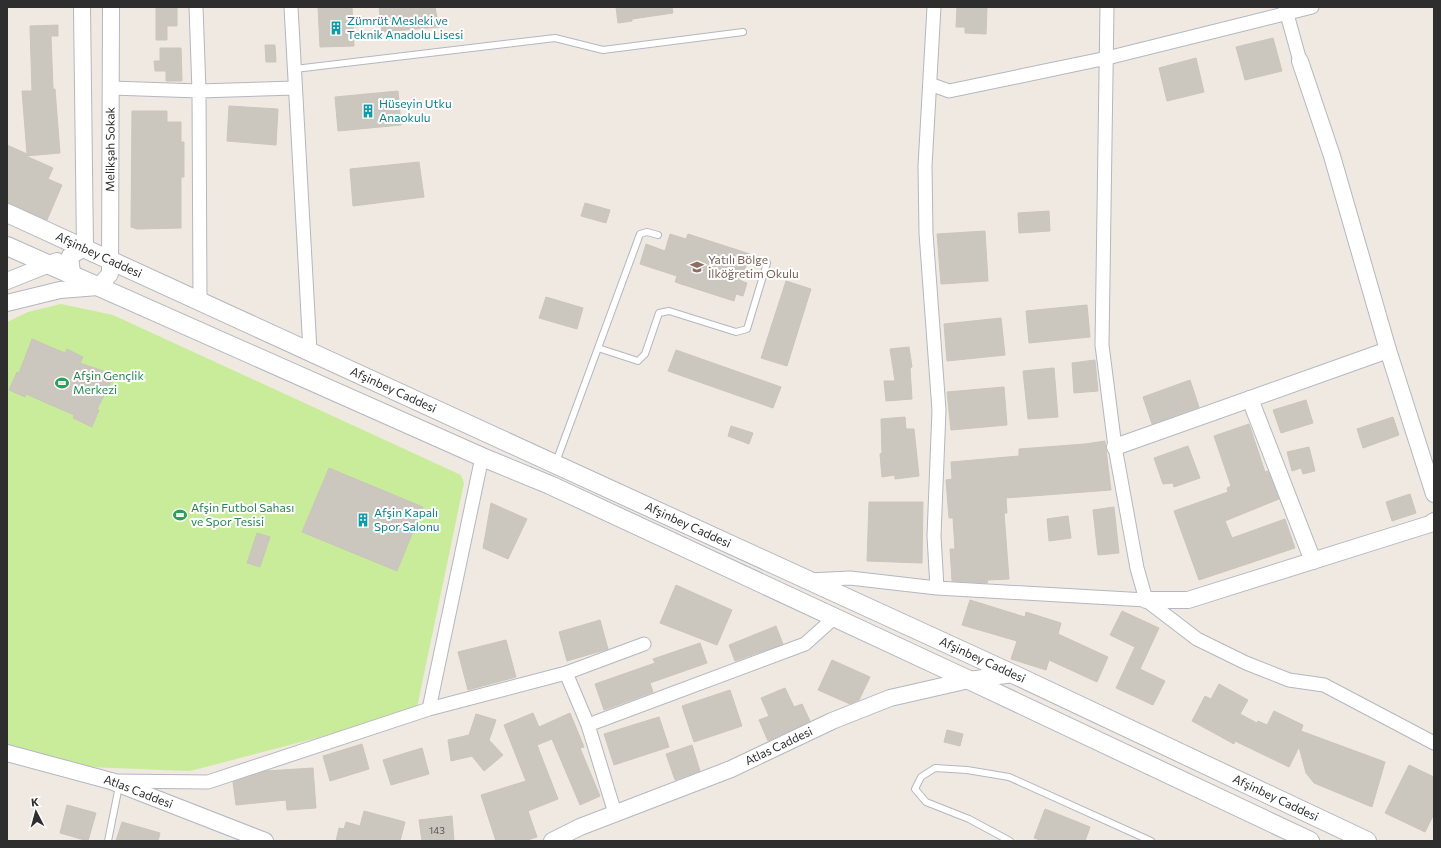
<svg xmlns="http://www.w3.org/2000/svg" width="1441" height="848" viewBox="0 0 1441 848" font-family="Commissioner,sans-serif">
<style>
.pitch{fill:#c9ec9a}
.building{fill:#cbc7bf;stroke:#cbc5ba}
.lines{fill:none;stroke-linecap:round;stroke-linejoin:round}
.service-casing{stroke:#b4b7c1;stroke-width:8}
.minor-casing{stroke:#b4b7c1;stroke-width:15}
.tertiary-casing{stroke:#b4b7c1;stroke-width:18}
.secondary-casing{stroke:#b4b7c1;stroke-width:20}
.service{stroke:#fff;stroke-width:6}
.minor{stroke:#fff;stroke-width:13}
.tertiary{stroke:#fff;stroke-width:16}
.secondary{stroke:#fff;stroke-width:18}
.labels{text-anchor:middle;stroke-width:4;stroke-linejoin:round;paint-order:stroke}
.number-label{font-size:10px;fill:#555452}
.culture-label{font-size:12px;fill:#0d838f;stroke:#fff;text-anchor:start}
.street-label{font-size:12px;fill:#2e2e2e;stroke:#fff}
.education-label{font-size:12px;fill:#785e54;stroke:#fff;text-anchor:start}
.leisure-label{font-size:12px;fill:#27864d;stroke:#fff;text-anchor:start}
</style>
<rect width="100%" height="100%" fill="#efe9e1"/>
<path class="pitch" d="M61,304L113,315L461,475L464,483L416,712L190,771L88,767L7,749V322L28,312Z"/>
<path class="building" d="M156,7H177V26H167V40H156Z
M318,7H352L354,46L320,47Z
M379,7H435L439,27L382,32Z
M616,7H672L673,13L632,19V21L618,23Z
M957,7L987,8L986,34L965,33V27H956Z
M58,25V36H51L53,89H55L60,153L26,156L53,168L48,179L62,185L47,220L7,202V145L27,154L22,91H32L30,26Z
M1273,38L1282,71L1245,80L1236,47Z
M265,45H275L276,62H266Z
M160,48H181L182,81H166V71H155L154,61H160Z
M1196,58L1204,92L1167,101L1159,68Z
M398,91L401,125L338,131L335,97Z
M229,106L278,109L276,145L227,141Z
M132,111H167V122H181V142H184V177H181V228L137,229L131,227Z
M419,162L424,197L353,206L350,169Z
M585,203L610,210L606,223L581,216Z
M1049,211L1050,231L1019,233L1018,213Z
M985,231L988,281L941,284L937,234Z
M670,234L686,239L688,234L750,254L741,281L747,283L743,296L736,294L734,301L675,282L677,276L640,264L646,244L665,251Z
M786,281L811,289L787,366L761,358Z
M546,297L583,308L577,329L539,318Z
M1087,305L1090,337L1029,343L1026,311Z
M1001,318L1005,355L947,361L944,324Z
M32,339L65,353L67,349L83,357L80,363L115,375L97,409L99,410L92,427L73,418L74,415L26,394L25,397L9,390L17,372L19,373Z
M909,347L912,367L910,368L912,399L886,401L884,381H895L890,349Z
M676,350L781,387L773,408L668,371Z
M1095,360L1098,391L1074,393L1072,363Z
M1054,368L1058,417L1028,419L1023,371Z
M1190,380L1199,407L1152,424L1143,397Z
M1004,387L1007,425L951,430L947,392Z
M1306,400L1313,423L1281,433L1273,410Z
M905,417L906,429H914L919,476L895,479V475L882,477L880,454L882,453L881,419Z
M1393,417L1399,435L1363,448L1357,429Z
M1249,424L1265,472L1268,471L1279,499L1225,521L1232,538L1285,519L1295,548L1199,580L1174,511L1228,492L1227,488L1231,486L1214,436Z
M731,426L753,433L749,444L728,436Z
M1105,441L1111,490L1006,498L1007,513H1004L1009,579L988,580L987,583L952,581L950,549H955L953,518H949L946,480L952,479L951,462L1019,456V449L1085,444Z
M1188,446L1200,478L1174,487L1173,483L1163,484L1154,458Z
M1309,447L1315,471L1303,474L1301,468L1292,471L1287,452Z
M329,468L423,507L397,571L302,532Z
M1410,494L1416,513L1392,521L1386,502Z
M869,502H923L922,563L867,561Z
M491,503L527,519L508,559L483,548Z
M1114,507L1119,553L1098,555L1093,510Z
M1068,516L1071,538L1049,541L1047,519Z
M257,533L270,537L260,567L247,563Z
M676,585L732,610L717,645L660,623Z
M970,600L1025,617L1026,612L1061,623L1058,634L1108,657L1097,682L1049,660L1046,670L1011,659L1017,641L962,625Z
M1122,611L1159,628L1140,669L1165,681L1153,705L1116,688L1135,647L1110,635Z
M600,620L608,649L567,661L559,632Z
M776,626L783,644L735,661L729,645Z
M506,640L516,677L468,690L458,652Z
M700,643L707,663L650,683L653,692L604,710L595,684L655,663L653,659Z
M832,660L870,677L859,700L850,704L818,690Z
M1219,684L1248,700L1240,714L1257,723L1258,721L1267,725L1274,711L1303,725L1301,731L1385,762L1372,807L1314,783L1306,773L1299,747L1289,767L1235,741L1234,744L1192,721L1205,696L1211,699Z
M785,688L794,707L802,704L810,721L768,741L759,720L769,716L761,698Z
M730,690L742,726L694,742L682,706Z
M533,713L539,727L570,713L584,747L580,748L600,796L580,805L552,739L537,745L558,799L528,811L537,837L524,841H496L481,795L526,781L504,725Z
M476,714L496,720L489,740L503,755L484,771L472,756L451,761L448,740L469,735Z
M659,717L669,747L614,765L604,734Z
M947,730L963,734L960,746L944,742Z
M362,744L369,769L330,781L323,756Z
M692,745L700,771L675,780L666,754Z
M422,748L429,774L391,785L383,760Z
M1409,765L1434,777V814L1425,832L1385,813Z
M313,768L316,808L287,810L286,800L236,805L233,782L266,771Z
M67,805L96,813L88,841L60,833Z
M1045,809L1090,827L1085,841H1043L1034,838Z
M364,811L405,822L400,841H336L339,828L344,829L346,822L360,826Z
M452,816L454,841H422L419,820Z
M122,822L160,833L158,841H116Z"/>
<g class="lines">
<g class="service-casing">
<path id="service" d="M295,69L555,38L603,50L743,32
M598,348L638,361L645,354L659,313L669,311L736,332L747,329L767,263
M556,462L640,234L647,232L658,235
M108,841L119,786
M1010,841L969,819L926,802L915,789L921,777L935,768L967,770L1009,777L1151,841"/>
</g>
<g class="minor-casing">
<path id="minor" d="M196,7L199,91L200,300
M291,7L310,351
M1107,7L1102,345L1115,447L1137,568L1146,600
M1285,7L1300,61
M930,84L949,91L1107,58L1312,7
M111,88L199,91L295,88
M809,580L850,578L937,588L934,536L939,410L926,233L925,166L934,7
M937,588L1146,600L1197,639L1246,663L1289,680L1324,685L1434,743
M566,673L588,725L615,813
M429,709L482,457
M588,725L805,644L835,617
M115,781L208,782L429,709L566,673L644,644"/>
</g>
<g class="tertiary-casing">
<g id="tertiary">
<path d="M1300,61L1332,156L1388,350L1434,494"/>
<path d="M72,273L70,256L85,248L82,7"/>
<path d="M7,281L57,261"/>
<path id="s1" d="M7,303L60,290L98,287L110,274L111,7"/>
<path d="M1250,399L1313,561"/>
<path d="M1115,447L1388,350"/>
<path d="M1146,600H1188L1430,524L1434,521"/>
<path id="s2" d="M7,753L111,781L265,841"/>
<path id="s3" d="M552,841L580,827L731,769L832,721L890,698L969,680L1013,674"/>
</g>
</g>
<g class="secondary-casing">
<g id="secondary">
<path id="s4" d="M7,213L1013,674L1367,841"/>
<path d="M7,246L482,457L550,485L969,680L1310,841"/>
</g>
</g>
<use href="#service" class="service"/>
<use href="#minor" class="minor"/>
<use href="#tertiary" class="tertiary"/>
<use href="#secondary" class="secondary"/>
</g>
<defs>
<g id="building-bare" transform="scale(1.08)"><path d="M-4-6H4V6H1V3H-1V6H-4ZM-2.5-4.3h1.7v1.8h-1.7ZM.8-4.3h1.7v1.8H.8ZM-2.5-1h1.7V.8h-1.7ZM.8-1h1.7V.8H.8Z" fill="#0f9aa8" stroke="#fff" stroke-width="2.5" paint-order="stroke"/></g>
<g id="school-bare" transform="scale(1.08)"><path d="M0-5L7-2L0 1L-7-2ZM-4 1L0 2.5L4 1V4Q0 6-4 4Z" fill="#8d6e63" stroke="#fff" stroke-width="2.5" paint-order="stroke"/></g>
<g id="stadium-bare" transform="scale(1.08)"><path d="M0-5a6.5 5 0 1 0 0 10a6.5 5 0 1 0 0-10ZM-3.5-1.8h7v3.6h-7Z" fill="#2e9e5b" stroke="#fff" stroke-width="2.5" paint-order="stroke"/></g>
</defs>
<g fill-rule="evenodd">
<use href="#building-bare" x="336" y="28"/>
<use href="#building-bare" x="368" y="111"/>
<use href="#school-bare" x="697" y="267"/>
<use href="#stadium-bare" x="62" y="383"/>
<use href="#stadium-bare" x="180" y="515"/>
<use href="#building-bare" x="363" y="520"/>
</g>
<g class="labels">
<g class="number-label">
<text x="437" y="834">143</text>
</g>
<g class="culture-label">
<text x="347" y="25">Zümrüt Mesleki ve<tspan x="347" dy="14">Teknik Anadolu Lisesi</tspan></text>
<text x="379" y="108">Hüseyin Utku<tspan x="379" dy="14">Anaokulu</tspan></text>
<text x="374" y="517">Afşin Kapalı<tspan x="374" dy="14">Spor Salonu</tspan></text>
</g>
<g class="street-label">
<text dy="4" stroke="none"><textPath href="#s1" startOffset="235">Melikşah Sokak</textPath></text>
<text dy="4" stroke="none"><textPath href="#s4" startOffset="101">Afşinbey Caddesi</textPath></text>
<text dy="4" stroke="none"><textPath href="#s4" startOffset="425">Afşinbey Caddesi</textPath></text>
<text dy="4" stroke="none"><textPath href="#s4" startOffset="749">Afşinbey Caddesi</textPath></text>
<text dy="4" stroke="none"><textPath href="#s4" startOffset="1073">Afşinbey Caddesi</textPath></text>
<text dy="4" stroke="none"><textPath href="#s3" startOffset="246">Atlas Caddesi</textPath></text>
<text dy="4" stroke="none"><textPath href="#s2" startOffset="137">Atlas Caddesi</textPath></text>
<text dy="4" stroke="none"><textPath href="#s4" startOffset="1397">Afşinbey Caddesi</textPath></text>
</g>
<g class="education-label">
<text x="708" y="264">Yatılı Bölge<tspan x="708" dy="14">İlköğretim Okulu</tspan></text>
</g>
<g class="leisure-label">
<text x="73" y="380">Afşin Gençlik<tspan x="73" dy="14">Merkezi</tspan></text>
<text x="191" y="512">Afşin Futbol Sahası<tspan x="191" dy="14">ve Spor Tesisi</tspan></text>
</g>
</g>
<rect width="1441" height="848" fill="none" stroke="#2e2e2e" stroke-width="16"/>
<g transform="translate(36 812) rotate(354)" stroke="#ffffff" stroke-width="3" paint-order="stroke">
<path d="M0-3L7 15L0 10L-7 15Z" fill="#2e2e2e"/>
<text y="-6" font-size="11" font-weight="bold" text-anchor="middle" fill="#2e2e2e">K</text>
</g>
</svg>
